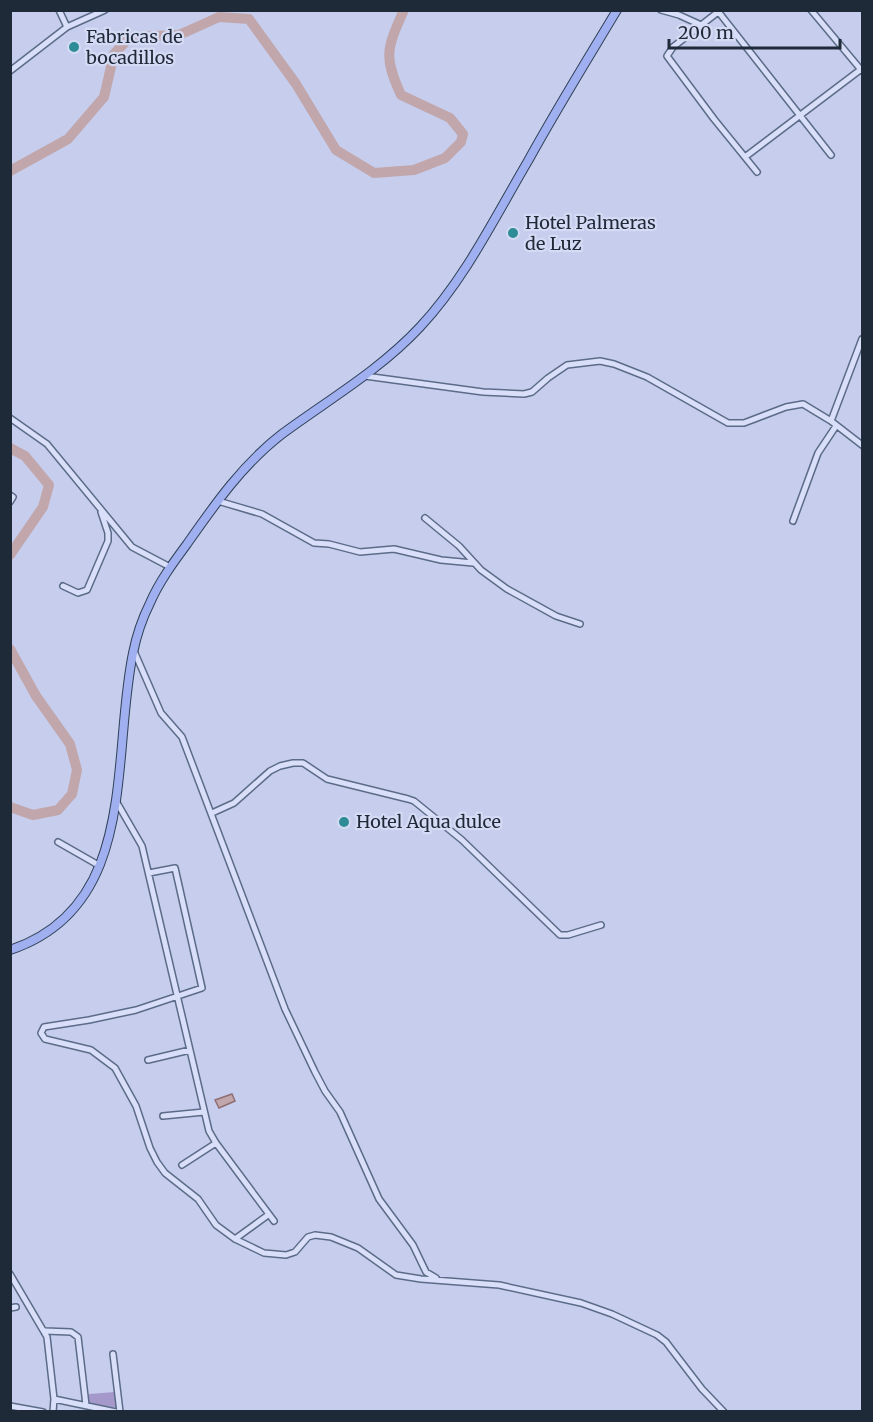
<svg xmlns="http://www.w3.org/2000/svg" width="873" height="1422" viewBox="0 0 873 1422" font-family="Merriweather,serif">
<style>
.green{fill:#a599cc}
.water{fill:#c1a7ac;stroke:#8f6e72;stroke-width:1.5}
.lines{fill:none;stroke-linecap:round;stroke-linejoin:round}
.river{stroke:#c1a7ac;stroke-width:10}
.street-casing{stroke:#5c6c88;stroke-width:8}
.primary-casing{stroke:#304056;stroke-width:10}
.street{stroke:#d9dff8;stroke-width:5}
.primary{stroke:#9fafef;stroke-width:8}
.poi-dot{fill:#2d8c96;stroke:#d5dbf5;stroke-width:2}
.labels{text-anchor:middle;stroke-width:4.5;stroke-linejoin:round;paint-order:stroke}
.poi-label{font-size:18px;fill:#1f2a39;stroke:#d5dbf5;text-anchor:start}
</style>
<rect width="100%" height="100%" fill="#c6cded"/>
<path class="green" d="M115,1392L117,1408L89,1403V1394Z"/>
<path class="water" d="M232,1094L235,1101L219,1108L215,1100Z"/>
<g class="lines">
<path class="river" d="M10,171L68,139L104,97L114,54L130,37L179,35L219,17L249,19L296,84L336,150L374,173L414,170L445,158L461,142L463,134L450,118L401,95C383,56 387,48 404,10
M10,448L25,456L49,485L43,507L10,555
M10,649L36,696L70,744L77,770L72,794L58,810L33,815L10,807"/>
<g class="street-casing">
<path id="street" d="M59,10L67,27
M661,10L679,15L701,25
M717,10L831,155
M811,10L862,71
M718,12L673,47L667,56L714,119L757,172
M10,71L67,27L105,10
M745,157L860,70
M365,376L483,392L524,394L532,392L548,378L567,365L600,361L614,364L647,377L728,423H744L786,407L803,404L831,421L862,445
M10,418L47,444L132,547L170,567
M831,421L862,339
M10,495L13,497L10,502
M218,501L262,514L314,543L329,544L360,552L394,549L441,560L473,563
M425,518L459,546L481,570L507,589L556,616L580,624
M793,521L818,453L836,426
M63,586L78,593L87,590L108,541V533L101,512
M134,651L161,713L182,737L285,1009L315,1072L325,1091L340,1112L379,1199L413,1245L426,1272L436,1278
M116,801L142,846L209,1131L216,1143L274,1221
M212,813L234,803L270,771L280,766L293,763H303L327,779L408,799L414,801L462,840L560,935H568L601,925
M58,842L100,866
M149,873L175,868L202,988L136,1010L89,1020L44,1027L41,1033L45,1039L91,1050L115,1068L136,1106L150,1148L157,1162L165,1173L198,1199L216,1225L235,1239L264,1253L286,1255L295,1252L308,1237L315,1235L331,1237L358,1248L396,1275L421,1279L499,1285L581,1303L612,1314L657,1335L666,1342L702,1389L724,1412
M148,1060L190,1050
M163,1116L204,1112
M182,1165L216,1143
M235,1239L268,1215
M10,1274L47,1337L54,1399L53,1412
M10,1308L16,1307
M45,1331L71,1332L78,1337L86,1405
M113,1354L120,1412
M54,1399L116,1412
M10,1406L43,1412"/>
</g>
<g class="primary-casing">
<path id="primary" d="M10,950C139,907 111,758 133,653C136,638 143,617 150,603C159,582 173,563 187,544C215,504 243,464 282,434C328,400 380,370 420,327C465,279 495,217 528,161C556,110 587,60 617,10"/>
</g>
<use href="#street" class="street"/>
<use href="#primary" class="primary"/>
</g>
<g class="poi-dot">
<circle cx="74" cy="47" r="6"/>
<circle cx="513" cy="233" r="6"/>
<circle cx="344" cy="822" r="6"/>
</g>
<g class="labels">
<g class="poi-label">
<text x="86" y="43">Fabricas de<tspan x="86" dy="21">bocadillos</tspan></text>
<text x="525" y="229">Hotel Palmeras<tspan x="525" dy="21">de Luz</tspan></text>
<text x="356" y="828">Hotel Aqua dulce</text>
</g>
</g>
<rect width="873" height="1422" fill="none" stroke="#1f2a39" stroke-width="24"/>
<path d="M669 39v9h171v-9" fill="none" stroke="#1f2a39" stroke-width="3"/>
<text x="678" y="39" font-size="18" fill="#1f2a39" stroke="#d5dbf5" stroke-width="4.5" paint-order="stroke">200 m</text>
</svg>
